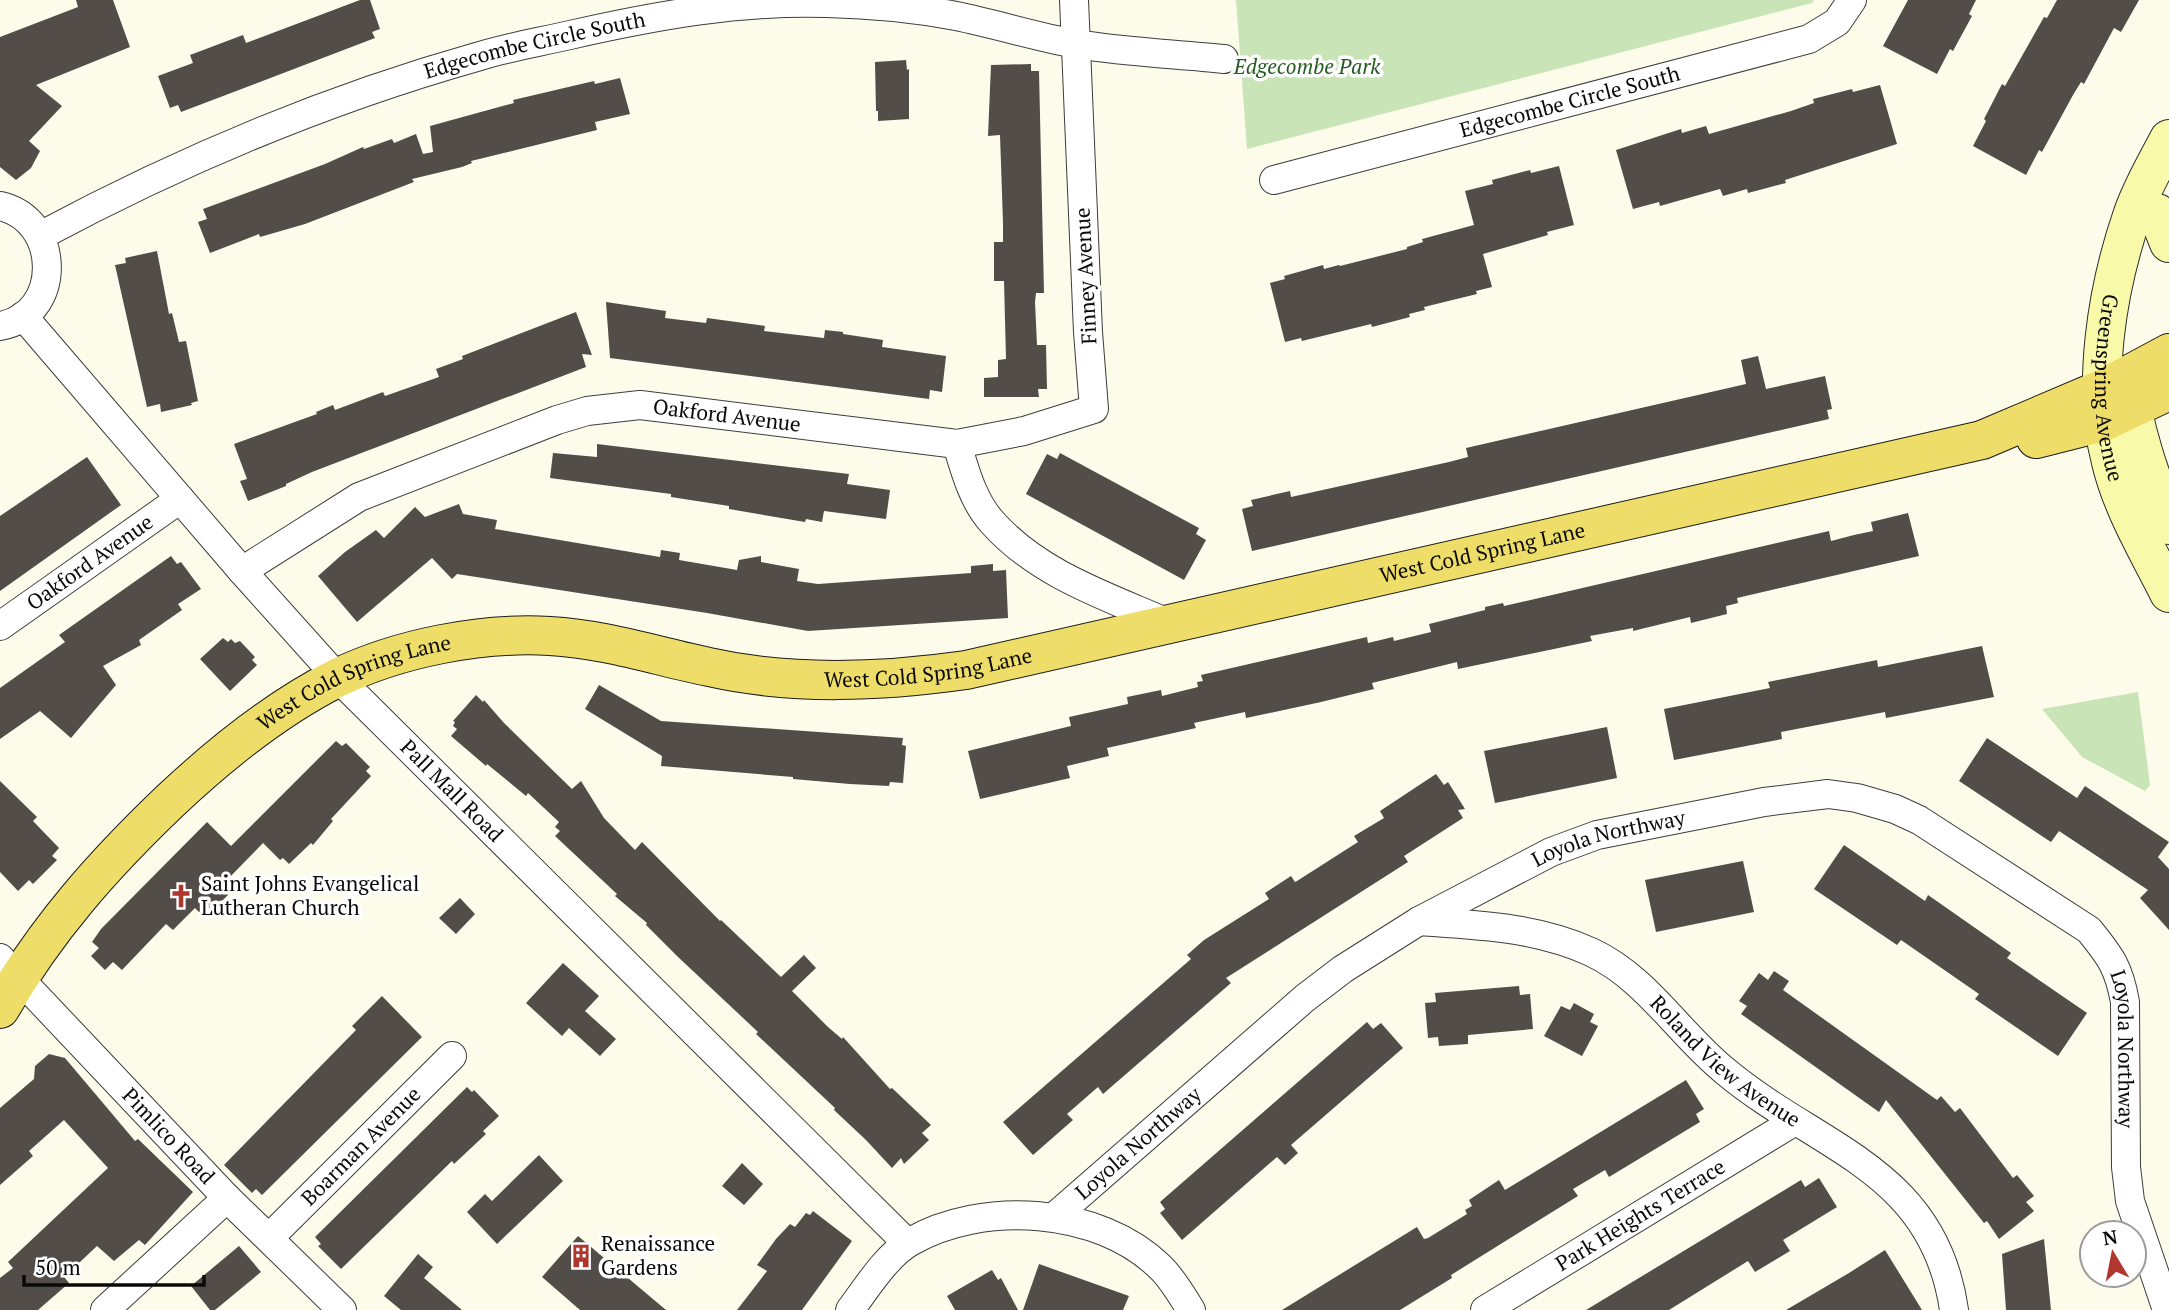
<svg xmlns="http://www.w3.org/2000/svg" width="2169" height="1310" viewBox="0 0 2169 1310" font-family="'PT Serif',serif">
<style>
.green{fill:#c9e4b7}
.building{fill:#524d48}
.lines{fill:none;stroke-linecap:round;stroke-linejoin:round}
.street-casing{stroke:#3d3d3d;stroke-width:30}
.secondary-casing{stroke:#2c2c2c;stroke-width:40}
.primary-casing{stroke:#1b1b1b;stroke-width:40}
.street{stroke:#fff;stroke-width:28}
.secondary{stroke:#f8f9a9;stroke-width:38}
.primary{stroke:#eedd69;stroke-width:38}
.labels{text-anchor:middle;stroke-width:7;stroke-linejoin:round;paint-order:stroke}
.street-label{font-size:21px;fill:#0a0a0a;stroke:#fff}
.park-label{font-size:21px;font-style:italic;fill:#265c21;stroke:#fff}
.poi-label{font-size:21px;fill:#0a0a0a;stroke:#fff;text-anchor:start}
</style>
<rect width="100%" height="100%" fill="#fdfcea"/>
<path class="green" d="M1236,0H1814L1812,3L1247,149Z
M2138,692L2150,785L2145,791L2082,757L2042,709Z"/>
<path class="building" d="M76,0H113L130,47L36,85L62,106L29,141L40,151L31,168L16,180L0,167V37L78,7Z
M360,0H370L380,29L372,32L375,38L181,112L178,105L170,108L158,76L193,63L190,55L243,35L246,43Z
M1908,0H1976L1969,14L1972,16L1953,51L1950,49L1937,74L1883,46Z
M2057,0H2139L2121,32L2114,28L2084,84L2081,82L2073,95L2042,152L2039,150L2026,175L1973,146L1986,121L1984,119L2002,84L2005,86L2044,17L2047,18Z
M906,60L907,70L909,69V119L878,121V111H876L875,62Z
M1031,64V71H1039L1044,293H1036L1035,302L1037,345H1046L1047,389H1038L1039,397H984V378L998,377V360L1006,359L1004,281H994V242H1003V223L1000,135L988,136L991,65Z
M620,78L630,114L595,122L597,130L471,161L472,163L462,167L412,179L414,182L305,224L260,237L259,234L210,253L198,222L207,219L203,209L325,164L363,147L364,149L392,139L394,143L416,134L423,154L433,152L430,126L514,103L513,100L594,81L595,84Z
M1880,85L1897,144L1785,180L1786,183L1748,193L1747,189L1723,196L1720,189L1660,206L1659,202L1633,209L1616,150L1681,129L1682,133L1706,126L1709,134L1791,111L1814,103L1813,99L1852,89L1853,92Z
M1559,166L1574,225L1547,232L1548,235L1483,254L1492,287L1476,291L1477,294L1424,307L1425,310L1409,314L1410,317L1372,327L1371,324L1302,341L1301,338L1285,342L1270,283L1285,279L1284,276L1323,265L1324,269L1339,265L1340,266L1407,249V247L1423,242L1422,239L1474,225L1465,191L1493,184L1492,180L1530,170L1531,173Z
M157,251L169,314L172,313L179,342L186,341L198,401L191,403L192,405L161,412L160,404L147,407L115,265L126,263L125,258Z
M606,302L666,311L665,318L706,323L707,318L765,326L764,331L824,338L825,330L843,332V334L883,340L882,347L946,356L942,392L930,390L929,399L610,358Z
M576,312L592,355L582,354L586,367L312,472L286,484V486L248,501L240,481L247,479L234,444L317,414L316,412L333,405L335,410L383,392L385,396L439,377L436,369L463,359L462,356Z
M1758,356L1766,389L1825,376L1832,409L1827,410L1829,419L1252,551L1242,509L1253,506L1251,500L1290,491L1291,497L1449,462L1468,457L1466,448L1746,384L1741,360Z
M597,444L849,474L847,484L890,490L886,519L824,511L822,522L806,519L805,522L729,509V506L671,497V494L550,478L553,453L597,457Z
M1060,453L1199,528L1196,534L1206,540L1184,580L1026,494L1047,454L1057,459Z
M87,457L121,505L0,591V516Z
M459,504L463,514L497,520L495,529L660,557L661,550L680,553L679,560L737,570L739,560L761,556V562L799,569L797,581L818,584L971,573V566L993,564V571L1006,570L1008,618L808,631L707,613L457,574L452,579L432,558L357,622L318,576L345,552L376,530L384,538L415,507L425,517Z
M1908,513L1919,556L1737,598L1738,603L1726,606L1727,614L1691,623L1690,617L1633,631V628L1590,636L1592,641L1458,669L1457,662L1372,683L1374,689L1321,702L1246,718L1245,712L1194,723L1196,728L1107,748L1109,756L1067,766L1070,778L980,799L968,751L1071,726L1069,717L1128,704L1127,697L1161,690L1162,696L1198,687L1197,682L1203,681L1201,675L1367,637L1368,643L1393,637L1394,641L1431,632L1429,624L1485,610V607L1503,603L1504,606L1829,531L1831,541L1854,535L1873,531L1871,522Z
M171,556L177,564L181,562L201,589L178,604L182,610L139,640L141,645L103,666L116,685L71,738L40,711L0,739V688L65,642L59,635Z
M223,638L228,642L231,639L235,643L240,641L255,657L252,660L257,665L230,691L200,659Z
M1982,646L1994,697L1886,718L1885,712L1781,732L1782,739L1674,760L1664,709L1770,688L1768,682L1877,660L1878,667Z
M599,685L661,721L903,738L902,745L906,746L903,783L890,782L889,786L850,784L793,779V777L661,766L662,756L585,709Z
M476,695L483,702L484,700L504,723L572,789L581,781L604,818L635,850L642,842L720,921L721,920L781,977L804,955L816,968L792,991L828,1027L842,1039L843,1037L890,1089L892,1088L931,1125L922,1133L929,1140L904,1164L901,1158L892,1168L866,1140L834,1110L835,1108L756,1034L758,1032L677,956L646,925L647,923L615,896L617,894L555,836L560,831L555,827L559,822L528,793L526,796L487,764L486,766L451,736L457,729L453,726L455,722L453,721Z
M1607,727L1617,778L1495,803L1484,751Z
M1987,738L2077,798L2085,786L2169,842L2158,857L2169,869V930L2140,898L2148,890L2059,831L2051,842L1959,781Z
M336,741L342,746L346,743L370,767L366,771L371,776L331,819L333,821L313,845L311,843L289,864L283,858L280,860L263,843L226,881L234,889L205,918L195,908L173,930L166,924L122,970L113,962L105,970L91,956L99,948L92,942L101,929L207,822L231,846Z
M1436,774L1444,785L1448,782L1465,809L1458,810L1463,818L1404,856L1408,862L1226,978L1231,983L1103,1094L1098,1087L1067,1114L1073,1120L1033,1155L1003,1122L1191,959L1187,955L1204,940L1269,899L1265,893L1291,876L1295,882L1297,881L1358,842L1354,836L1384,818L1380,811Z
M0,781L37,817L33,821L59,848L52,856L57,860L33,884L29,880L18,891L0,872Z
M1844,845L1925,901L1928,895L2011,953L2007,958L2087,1013L2058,1056L1975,999L1979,994L1901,940L1897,945L1814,889Z
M1743,861L1754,912L1656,932L1645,880Z
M460,898L475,914L456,934L439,918Z
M563,963L599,996L585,1011L616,1039L600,1056L569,1028L562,1036L526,1003Z
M1774,971L1789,981L1783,990L1937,1100L1941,1096L1955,1112L1960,1108L2013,1178L2017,1175L2034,1196L2026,1202L2034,1211L1999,1239L1987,1221L1984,1223L1886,1100L1879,1112L1741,1014L1747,1006L1739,1001L1759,973L1768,980Z
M1519,986L1520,995L1530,994L1533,1029L1468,1035V1044L1439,1046L1438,1037L1428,1038L1425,1003L1436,1002L1435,993Z
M382,996L422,1037L262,1195L256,1189L252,1193L224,1165L356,1030L352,1026Z
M1574,1003L1594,1014L1590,1022L1598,1026L1582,1056L1544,1036L1561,1006L1570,1010Z
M1367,1022L1373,1029L1381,1023L1403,1048L1291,1145L1298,1153L1285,1165L1277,1157L1182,1240L1160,1213L1165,1209L1160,1202Z
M49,1054L65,1058L135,1141L138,1139L193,1192L145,1245L139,1240L114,1261L97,1246L64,1277L69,1283L38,1310H0V1278L13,1268L8,1262L108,1168L64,1120L29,1151L33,1156L0,1185V1108L34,1079L35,1066Z
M1686,1080L1704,1109L1696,1114L1700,1122L1609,1177L1605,1170L1573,1189L1578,1196L1451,1275L1452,1278L1400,1310H1282L1417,1227L1424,1239L1428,1238L1467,1214L1465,1210L1472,1206L1469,1200L1499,1180L1505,1190Z
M467,1087L472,1092L474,1090L499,1116L483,1131L486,1134L454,1164L452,1161L341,1269L318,1246L321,1244L315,1237Z
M539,1155L563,1181L497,1244L467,1212L485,1194L492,1201Z
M742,1163L763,1184L744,1205L722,1186Z
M1819,1178L1837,1207L1783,1240L1790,1251L1755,1272L1748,1261L1669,1310H1586L1801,1180L1805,1187Z
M813,1211L852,1241L802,1310H737L767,1271L757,1265L776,1239L790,1224L795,1227L806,1213L810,1215Z
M578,1236L666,1310H580L542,1277Z
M2044,1239L2051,1310H2006L2002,1254Z
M239,1246L261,1272L215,1310H210L191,1286Z
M1885,1250L1922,1310H1786L1849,1273Z
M418,1254L433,1267L424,1278L462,1310H401L384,1296Z
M1039,1264L1129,1296L1123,1310H1023Z
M992,1270L998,1280L1001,1278L1018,1310H955L947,1296Z"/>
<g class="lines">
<g class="street-casing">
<g id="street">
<path id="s1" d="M1274,180L1809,39L1837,22L1852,0"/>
<path d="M0,206C62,220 63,315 0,326"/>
<path id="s2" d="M40,236C180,161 327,99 480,56C509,47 540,42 570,35C654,16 741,0 827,3C870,4 914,8 956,16C996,24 1036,37 1076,44C1125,52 1175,54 1224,59"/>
<path id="s3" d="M23,316L242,571L338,678L907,1243"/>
<path d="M957,444C965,471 973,501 992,522C1038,574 1106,596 1168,623"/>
<path id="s4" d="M242,571L359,497L557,420L587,411L640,405L957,444L1024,431L1094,409L1088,332L1074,0"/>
<path id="s5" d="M0,626L180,499"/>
<path id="s6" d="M1419,921C1477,925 1537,927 1591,952C1647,978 1678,1033 1725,1071C1818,1149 1934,1169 1954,1310"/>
<path id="s7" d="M0,958L227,1198L342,1310"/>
<path id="s8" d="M1054,1217L1305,998L1343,969L1419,921L1551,852L1597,835L1764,802L1828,794L1857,798L1895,809L1919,820L2089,930C2111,957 2119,968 2125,1002L2126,1167L2130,1201L2167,1310"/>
<path id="s9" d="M269,1238L452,1056"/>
<path d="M105,1310L227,1198"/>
<path d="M850,1310C866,1289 886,1256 910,1242C982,1200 1099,1207 1160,1267C1172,1278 1182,1296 1191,1310"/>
<path id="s10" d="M1485,1310L1795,1121"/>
</g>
</g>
<g class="secondary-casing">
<g id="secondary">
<path id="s11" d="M2169,139C2156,164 2141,189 2132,216C2107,289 2091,386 2111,462C2122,508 2148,551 2169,593"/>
<path d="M2157,213L2169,243"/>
<path d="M2127,376C2133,428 2150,476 2169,525"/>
</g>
</g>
<g class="primary-casing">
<g id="primary">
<path d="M2036,439L2103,422L2169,391"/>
<path id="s12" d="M0,1009C47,928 103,865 170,801C220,754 275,709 337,678C399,648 481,632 550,636C605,639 656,656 709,667C793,686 881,682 966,670L1982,440L2102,389L2169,353"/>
</g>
</g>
<use href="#street" class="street"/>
<use href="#secondary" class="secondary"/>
<use href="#primary" class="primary"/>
</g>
<defs>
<g id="church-bare" transform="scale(1.89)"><path d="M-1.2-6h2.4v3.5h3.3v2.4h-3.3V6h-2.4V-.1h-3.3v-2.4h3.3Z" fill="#af372e" stroke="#fff" stroke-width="2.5" paint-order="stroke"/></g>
<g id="building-bare" transform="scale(1.89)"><path d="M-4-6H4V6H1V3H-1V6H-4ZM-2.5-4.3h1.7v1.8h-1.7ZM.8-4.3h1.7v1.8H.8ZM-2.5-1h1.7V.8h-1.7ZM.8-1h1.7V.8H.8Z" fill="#af372e" stroke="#fff" stroke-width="2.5" paint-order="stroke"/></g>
</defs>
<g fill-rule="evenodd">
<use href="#church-bare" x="181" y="896"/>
<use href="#building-bare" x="581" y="1256"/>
</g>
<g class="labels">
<g class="street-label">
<text dy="7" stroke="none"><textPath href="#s2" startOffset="532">Edgecombe Circle South</textPath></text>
<text dy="7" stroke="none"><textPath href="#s1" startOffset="306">Edgecombe Circle South</textPath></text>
<text transform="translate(1086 276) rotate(-93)" y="7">Finney Avenue</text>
<text dy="7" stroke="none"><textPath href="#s11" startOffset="261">Greenspring Avenue</textPath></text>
<text dy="7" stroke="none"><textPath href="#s4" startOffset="523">Oakford Avenue</textPath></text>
<text dy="7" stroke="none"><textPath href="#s12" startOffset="1647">West Cold Spring Lane</textPath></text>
<text dy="7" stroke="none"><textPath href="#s5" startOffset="110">Oakford Avenue</textPath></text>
<text dy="7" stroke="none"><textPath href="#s12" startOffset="1080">West Cold Spring Lane</textPath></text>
<text dy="7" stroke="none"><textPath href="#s12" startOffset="492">West Cold Spring Lane</textPath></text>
<text dy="7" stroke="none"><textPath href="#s3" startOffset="640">Pall Mall Road</textPath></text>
<text dy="7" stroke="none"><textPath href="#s8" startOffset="679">Loyola Northway</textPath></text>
<text dy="7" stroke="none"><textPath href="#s8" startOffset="1330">Loyola Northway</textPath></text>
<text dy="7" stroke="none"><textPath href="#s6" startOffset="350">Roland View Avenue</textPath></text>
<text dy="7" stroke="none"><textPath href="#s7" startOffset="245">Pimlico Road</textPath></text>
<text dy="7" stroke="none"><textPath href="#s8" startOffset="112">Loyola Northway</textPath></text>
<text dy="7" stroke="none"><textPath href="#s9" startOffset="130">Boarman Avenue</textPath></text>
<text dy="7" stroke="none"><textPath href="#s10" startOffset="182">Park Heights Terrace</textPath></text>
</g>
<g class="park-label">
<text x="1307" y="74">Edgecombe Park</text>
</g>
<g class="poi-label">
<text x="201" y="891">Saint Johns Evangelical<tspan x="201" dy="24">Lutheran Church</tspan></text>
<text x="601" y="1251">Renaissance<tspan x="601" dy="24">Gardens</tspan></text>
</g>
</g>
<g transform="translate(2113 1254) rotate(350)"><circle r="33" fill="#ffffff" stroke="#9d9d9d" stroke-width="2"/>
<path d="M0-5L12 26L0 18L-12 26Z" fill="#af372e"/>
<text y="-10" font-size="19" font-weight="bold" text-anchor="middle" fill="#0a0a0a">N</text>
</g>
<path d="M24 1275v10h180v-10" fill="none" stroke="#0a0a0a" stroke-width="3.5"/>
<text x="35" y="1275" font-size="21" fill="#0a0a0a" stroke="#ffffff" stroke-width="5" paint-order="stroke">50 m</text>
</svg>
